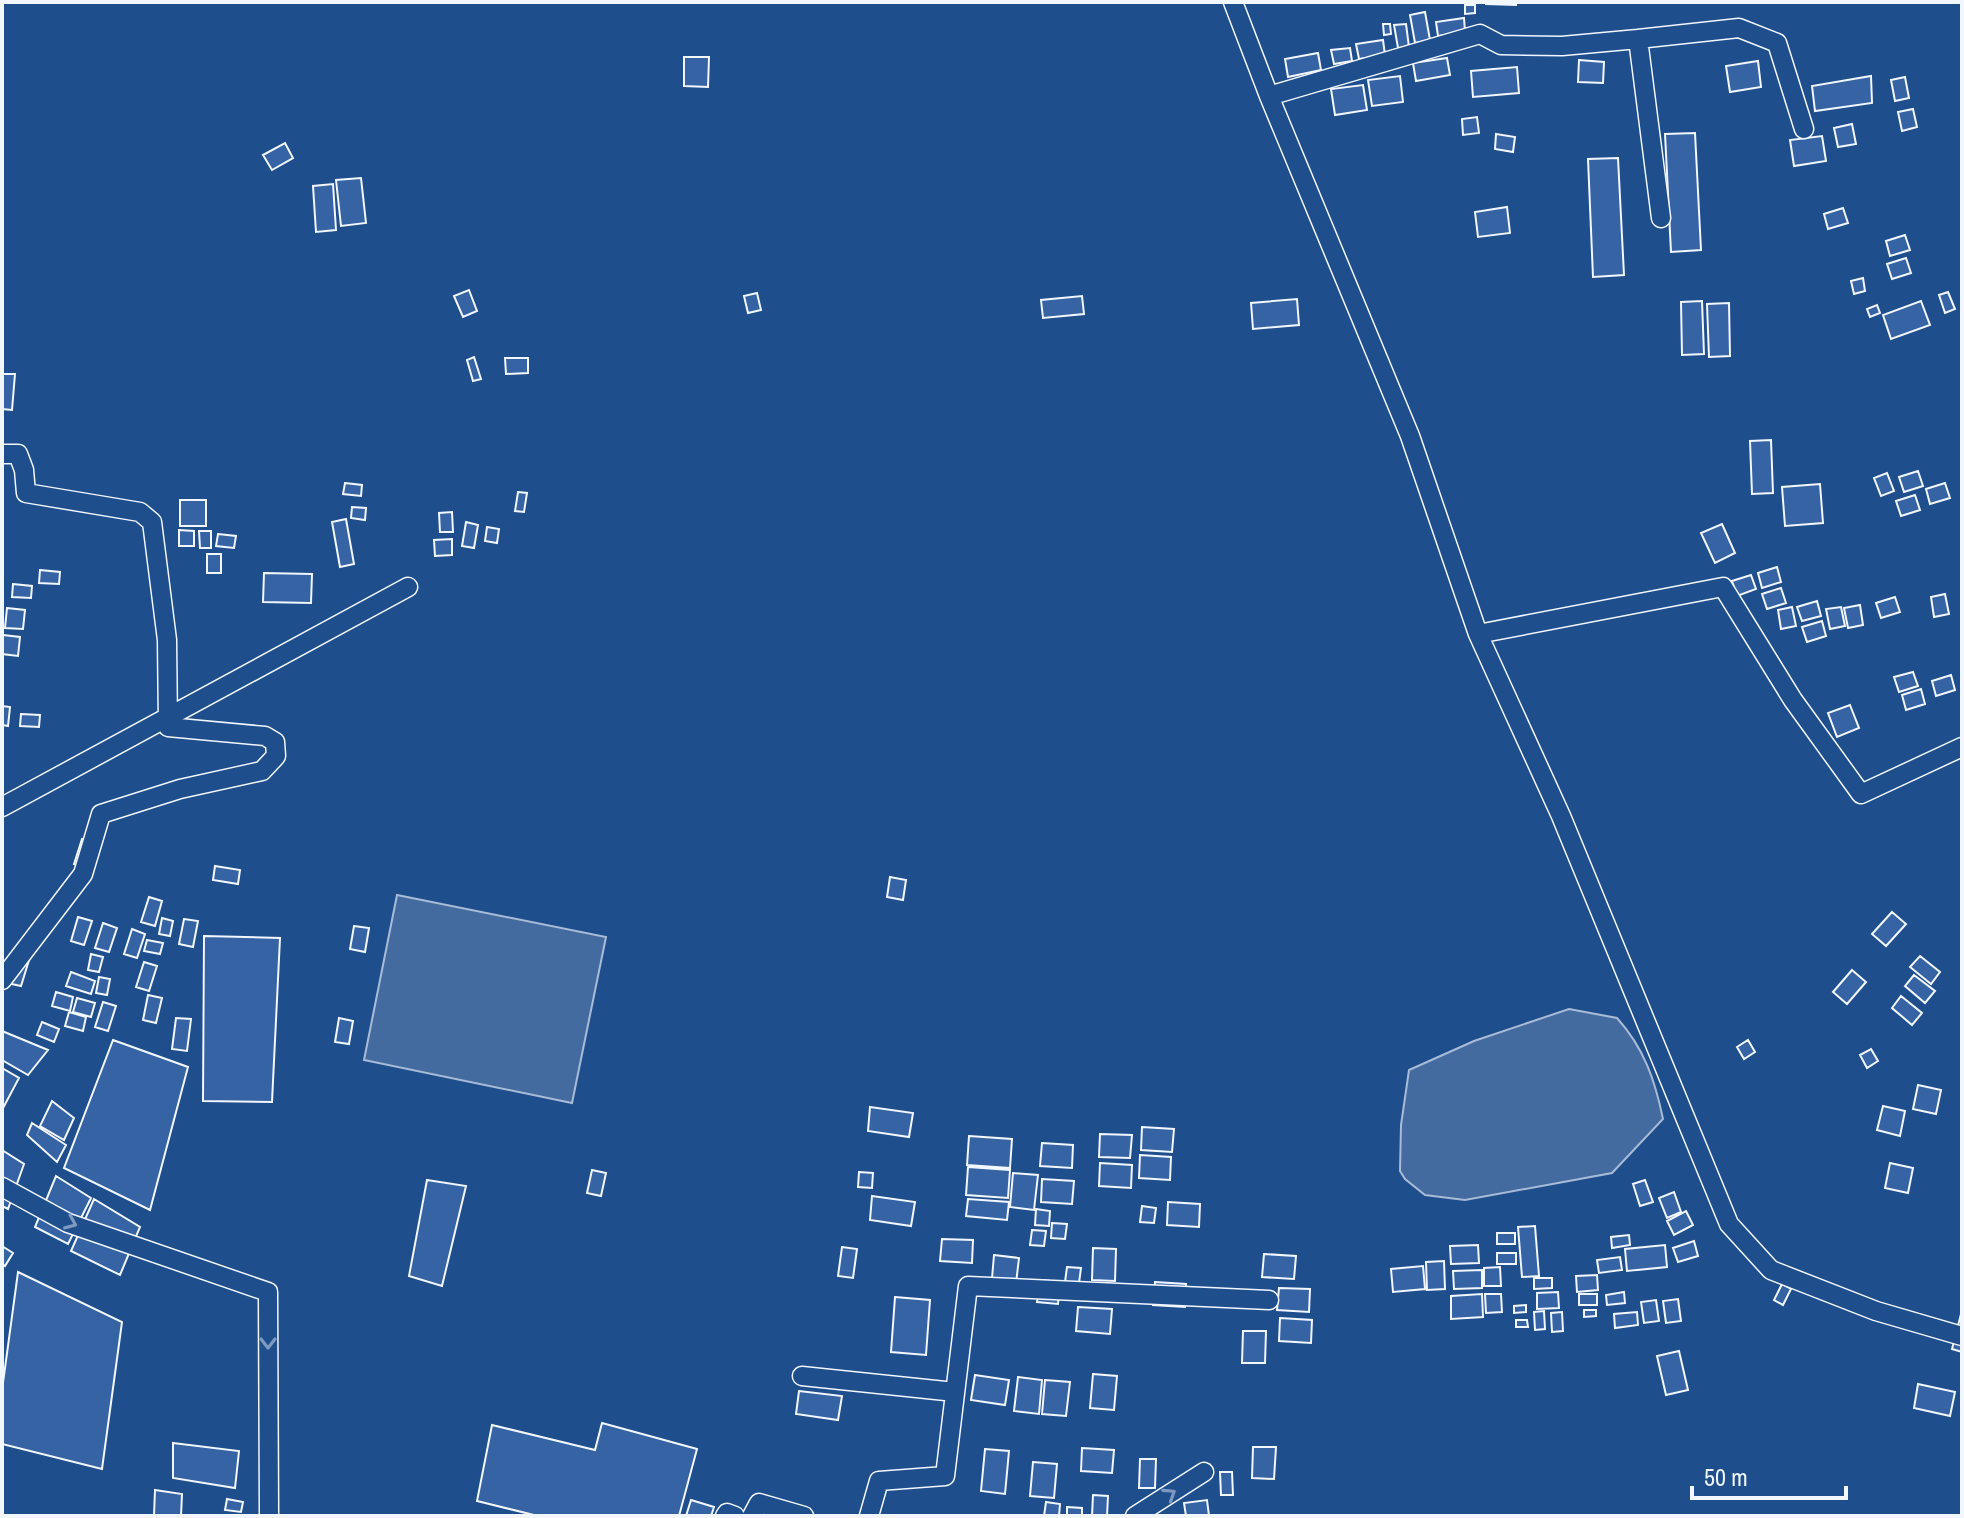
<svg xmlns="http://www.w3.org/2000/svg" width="1964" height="1518" viewBox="0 0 1964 1518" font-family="'Archivo Narrow',sans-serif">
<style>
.water{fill:#446ba0;stroke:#a8bbd7;stroke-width:2}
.building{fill:#3563a3;stroke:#f2f6ff;stroke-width:2}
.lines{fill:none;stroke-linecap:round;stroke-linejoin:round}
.street-casing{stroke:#f2f6ff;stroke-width:21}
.street{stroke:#1f4e8c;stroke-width:18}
.oneway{stroke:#7e9ac0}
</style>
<rect width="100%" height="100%" fill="#1f4e8c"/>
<path class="water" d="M397,895L606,937L572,1103L364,1060Z
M1569,1009L1617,1018C1644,1048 1655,1080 1663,1119L1612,1173L1465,1200L1425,1195L1405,1179L1400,1171L1401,1125L1409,1070L1474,1041Z"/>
<path class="building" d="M1486,2H1516V5L1486,4Z
M1465,5H1475V13L1465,14Z
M1425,12L1430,40L1415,43L1410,15Z
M1464,18L1465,32L1438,36L1436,22Z
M1383,24H1390L1391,34L1384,35Z
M1406,24L1409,47L1398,48L1394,25Z
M1383,40L1385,55L1359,59L1356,44Z
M1350,48L1352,61L1334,64L1331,50Z
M1318,53L1321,70L1288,77L1285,59Z
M684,57H709L708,87L684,86Z
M1447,58L1450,75L1416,81L1413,63Z
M1579,60L1604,62L1603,83L1578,82Z
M1758,61L1761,87L1730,92L1726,66Z
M1517,67L1519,93L1473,97L1471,71Z
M1400,76L1403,102L1372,106L1368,80Z
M1871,76L1872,103L1815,111L1812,86Z
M1905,77L1909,98L1895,101L1891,80Z
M1363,85L1367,110L1335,115L1331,89Z
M1913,109L1917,127L1902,131L1898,112Z
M1477,117L1479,133L1463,135L1462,119Z
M1852,124L1856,144L1838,147L1834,128Z
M1695,133L1701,250L1671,252L1665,134Z
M1496,134L1515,137L1513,152L1495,149Z
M1822,136L1826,161L1794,166L1790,140Z
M285,143L293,158L272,170L263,155Z
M1618,158L1624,275L1593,277L1588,159Z
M361,178L366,223L341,226L336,180Z
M333,184L336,230L316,232L313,186Z
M1507,207L1510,233L1478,237L1475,212Z
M1843,208L1848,223L1828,229L1824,214Z
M1905,235L1910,250L1890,256L1886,241Z
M1906,258L1911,273L1892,279L1887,264Z
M1863,278L1865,291L1854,294L1851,281Z
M469,290L477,311L463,317L454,296Z
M1948,292L1955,309L1945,313L1939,295Z
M757,293L761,310L748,313L744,296Z
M1082,296L1084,314L1043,318L1041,300Z
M1297,299L1299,325L1253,329L1251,303Z
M1702,301L1704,354L1682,355L1681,302Z
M1921,301L1930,325L1891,339L1883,315Z
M1729,303L1730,356L1709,357L1707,304Z
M1877,305L1880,313L1870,317L1867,309Z
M474,357L481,379L473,381L467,360Z
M505,358H528V373L506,374Z
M2,374H15L12,410L2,409Z
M1771,440L1773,493L1752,494L1750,441Z
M1918,471L1923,486L1904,492L1899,477Z
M1887,473L1894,491L1881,496L1874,478Z
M345,483L362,485L361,496L343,494Z
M1945,483L1950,498L1930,504L1926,489Z
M1820,484L1823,523L1785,526L1782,487Z
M518,492L527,493L524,512L515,511Z
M1915,495L1920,510L1901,516L1896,501Z
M180,500H206V526H180Z
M352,507L366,508L365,520L351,518Z
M452,512L453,532H440L439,513Z
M346,519L354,564L340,567L332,522Z
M466,522L478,525L474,548L462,546Z
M1722,524L1735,553L1715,563L1701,533Z
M487,527L499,529L497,543L485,541Z
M179,530L194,531V546H179Z
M199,531H211V548H200Z
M218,534L236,536L234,548L216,546Z
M452,539V555L435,556L434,540Z
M207,554H221V573H207Z
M1777,567L1781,582L1762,588L1758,573Z
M40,570L60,572L59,584L39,583Z
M264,573L312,574L311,603L263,602Z
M1751,575L1756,589L1737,596L1732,581Z
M13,584L32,586L31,598L12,597Z
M1781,588L1786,603L1767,609L1762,594Z
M1945,594L1949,614L1934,617L1931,597Z
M1895,597L1900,612L1881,618L1876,603Z
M1817,601L1821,616L1802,621L1797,607Z
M1860,605L1863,625L1848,628L1844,608Z
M1792,607L1796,626L1781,629L1778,610Z
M1841,607L1845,626L1830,629L1826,609Z
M7,608L25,610L23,629L5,628Z
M1822,621L1826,636L1807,642L1802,627Z
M3,635L20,637L18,656L2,654Z
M1913,672L1918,686L1899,692L1894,677Z
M1951,675L1955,690L1936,696L1932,681Z
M1921,689L1925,704L1906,710L1902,695Z
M1850,705L1859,728L1837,737L1828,713Z
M2,706L10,707L8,726L2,725Z
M21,714L40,715L39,727L20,726Z
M82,839L95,843L87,868L74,864Z
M215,866L240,870L238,884L213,880Z
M890,877L906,880L903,900L887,897Z
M149,897L162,901L155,926L141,922Z
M1892,912L1906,924L1886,946L1872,934Z
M78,917L92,921L84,945L71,941Z
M162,918L173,921L170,936L159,934Z
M184,919L198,921L193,947L179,944Z
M103,923L117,928L109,952L95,948Z
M354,926L369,928L365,952L350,949Z
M132,929L145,934L137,958L124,954Z
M204,936L280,938L272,1102L203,1101Z
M147,940L163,943L160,954L144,951Z
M91,954L103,957L99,972L88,970Z
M1920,956L1940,972L1931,984L1910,967Z
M30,957L21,986L2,982Z
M144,962L157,966L149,991L136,987Z
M1852,970L1866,982L1847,1004L1833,992Z
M71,972L95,981L91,994L66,986Z
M1914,975L1935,991L1925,1003L1905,986Z
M99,977L110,979L107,995L96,993Z
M56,992L73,997L70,1011L52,1006Z
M148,995L162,998L156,1023L143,1020Z
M1901,996L1922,1013L1912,1025L1892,1008Z
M77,998L95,1003L91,1017L73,1012Z
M103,1002L116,1006L108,1031L95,1027Z
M69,1012L86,1017L83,1031L65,1026Z
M176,1018L191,1019L187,1051L172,1049Z
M339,1018L353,1021L349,1044L335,1042Z
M42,1022L59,1029L54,1042L37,1035Z
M2,1031L48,1050L28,1075L2,1060Z
M113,1040L188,1067L150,1210L64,1168Z
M1748,1040L1755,1052L1744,1059L1737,1047Z
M1871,1049L1878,1061L1867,1068L1860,1055Z
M2,1068L19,1078L2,1110Z
M1918,1085L1941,1090L1936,1114L1913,1109Z
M52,1101L74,1118L64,1140L40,1126Z
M1883,1106L1905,1111L1900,1136L1877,1130Z
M870,1107L913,1113L909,1137L868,1131Z
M32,1123L66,1145L57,1162L27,1135Z
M1142,1127L1174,1129L1172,1152L1141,1150Z
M1100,1134L1132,1135L1130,1158L1099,1157Z
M969,1136L1012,1139L1010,1168L967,1165Z
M1042,1143L1073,1145L1072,1168L1040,1166Z
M2,1150L24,1164L8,1209L2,1206Z
M1140,1155L1171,1157L1170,1180L1139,1178Z
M1100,1163L1132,1165L1131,1188L1099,1186Z
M1890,1163L1913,1168L1908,1193L1885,1188Z
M968,1167L1010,1170L1008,1198L966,1195Z
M592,1170L606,1173L601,1196L587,1193Z
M859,1172L873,1173L872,1188L858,1187Z
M1013,1173L1038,1175L1034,1210L1010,1207Z
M56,1176L91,1198L68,1244L35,1227Z
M1042,1179L1074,1181L1072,1204L1041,1202Z
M427,1180L466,1186L442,1286L409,1276Z
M1645,1180L1653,1202L1640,1206L1633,1184Z
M1674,1192L1681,1212L1667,1218L1659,1198Z
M872,1196L915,1202L911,1226L870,1220Z
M94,1199L140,1227L120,1275L71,1251Z
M968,1199L1009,1202L1007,1220L966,1216Z
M1168,1202L1200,1204L1199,1227L1167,1225Z
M1142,1206L1156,1208L1154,1223L1140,1222Z
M1036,1209L1050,1211L1049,1226L1035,1225Z
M1686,1211L1693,1225L1674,1235L1667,1221Z
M1052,1223L1067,1224L1065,1239L1051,1238Z
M1535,1226L1539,1276L1522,1277L1518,1227Z
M1032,1230L1046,1231L1044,1246L1030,1245Z
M1497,1233H1515V1244H1497Z
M1629,1235L1630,1245L1612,1248L1611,1237Z
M942,1239L973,1240L972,1263L940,1261Z
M1694,1241L1698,1256L1678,1262L1673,1248Z
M1478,1245L1479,1263L1451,1264L1450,1246Z
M1665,1245L1667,1267L1627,1271L1625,1249Z
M2,1246L13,1253L5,1266L2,1264Z
M842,1247L857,1249L853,1278L838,1276Z
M1093,1248L1116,1249L1115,1281L1092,1280Z
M1497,1253H1516V1264H1497Z
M1264,1254L1296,1256L1294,1279L1262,1277Z
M994,1255L1019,1258L1015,1292L991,1290Z
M1620,1257L1622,1270L1599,1273L1597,1260Z
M1444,1261L1445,1289L1427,1290L1426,1262Z
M1423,1266L1425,1289L1393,1292L1391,1269Z
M1067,1267L1081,1268L1079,1283L1065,1282Z
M1500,1267L1501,1286H1484V1268Z
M1482,1270V1288L1454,1289L1453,1271Z
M18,1272L122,1322L102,1469L2,1444V1390Z
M1597,1275L1598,1290L1577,1292L1576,1276Z
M1534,1278H1552V1288L1534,1289Z
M1040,1280L1060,1282L1058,1304L1037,1302Z
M1155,1282L1186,1284L1185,1307L1153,1305Z
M1782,1284L1791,1289L1783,1305L1774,1300Z
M1279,1288L1310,1289L1309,1312L1277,1310Z
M1558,1292L1559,1308L1537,1309V1293Z
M1624,1292L1625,1303L1607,1305L1606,1295Z
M1482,1294L1483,1317L1451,1319V1296Z
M1485,1294H1501L1502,1312L1486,1313Z
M1579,1294H1597V1305H1579Z
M895,1297L930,1300L926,1355L891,1352Z
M1678,1299L1681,1321L1666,1323L1663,1301Z
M1656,1300L1659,1321L1644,1323L1641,1302Z
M1526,1305V1312L1514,1313V1306Z
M1078,1307L1112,1309L1110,1334L1076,1331Z
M1584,1310H1596V1316L1584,1317Z
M1544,1311L1545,1329L1535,1330L1534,1312Z
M1562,1312L1563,1331L1552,1332L1551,1313Z
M1637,1312L1638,1325L1615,1328L1614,1314Z
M1961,1314H1962V1352L1952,1349Z
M1280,1318L1312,1320L1311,1343L1279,1341Z
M1516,1320H1527L1528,1327H1516Z
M1243,1331H1266L1265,1363H1242Z
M1679,1351L1688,1390L1666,1395L1657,1356Z
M1093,1374L1117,1376L1114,1410L1090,1408Z
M975,1375L1009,1380L1005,1405L971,1400Z
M1018,1377L1042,1380L1039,1414L1014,1411Z
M1045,1380L1070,1382L1066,1416L1042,1414Z
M1918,1384L1955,1392L1950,1416L1914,1408Z
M799,1391L842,1396L838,1420L796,1414Z
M602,1423L697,1449L679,1516H538L477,1501L492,1425L595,1450Z
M173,1443L239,1451L235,1488L173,1478Z
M1253,1447H1276L1274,1479L1252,1478Z
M1082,1448L1114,1450L1112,1473L1081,1471Z
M985,1449L1009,1451L1005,1494L981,1491Z
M1140,1459H1156L1155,1488H1139Z
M1033,1462L1057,1464L1054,1498L1030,1496Z
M1220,1472H1232L1233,1495H1221Z
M155,1490L182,1494L181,1516H154Z
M1093,1495L1108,1496L1107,1516H1092Z
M227,1499L243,1502L241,1512L225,1510Z
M691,1500L714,1507L711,1516H686Z
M1207,1500L1209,1516H1186L1184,1503Z
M1046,1502L1060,1504L1059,1516H1044Z
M1067,1507L1082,1508V1516H1067Z"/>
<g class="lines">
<g class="street-casing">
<path id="street" d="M1233,2L1269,96L1410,436L1478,634L1561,816L1729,1224L1771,1270L1876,1311L1962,1336
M1638,39L1739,28L1777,43L1804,129
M1269,96L1480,34L1501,45L1562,46L1638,39L1661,218
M2,454H18L24,470L26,493L140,512L152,522L167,640L168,727L265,736L275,742L276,756L262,771L180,789L101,814L83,874L2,980
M1478,634L1723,587L1793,700L1861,794L1962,747
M2,807L408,587
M2,1187L68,1223L268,1292L269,1516
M802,1376L955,1392
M725,1516L727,1513L735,1516
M752,1516L759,1503L804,1516
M869,1516L879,1481L945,1476L968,1286L1269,1300
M1135,1516L1204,1472"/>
</g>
<use href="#street" class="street"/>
</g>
<defs><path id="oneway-chevron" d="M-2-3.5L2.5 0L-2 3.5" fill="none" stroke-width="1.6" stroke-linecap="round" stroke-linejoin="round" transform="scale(2)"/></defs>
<g class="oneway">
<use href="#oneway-chevron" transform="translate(71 1223) rotate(23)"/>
<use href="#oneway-chevron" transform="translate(268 1343) rotate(90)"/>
<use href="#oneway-chevron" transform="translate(1170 1494) rotate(-33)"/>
</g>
<rect width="1964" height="1518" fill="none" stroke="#f2f6ff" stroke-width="8"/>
<path d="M1692 1486v12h154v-12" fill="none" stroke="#f2f6ff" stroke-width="4"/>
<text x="1704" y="1486" font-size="24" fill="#f2f6ff" stroke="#1f4e8c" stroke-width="6" paint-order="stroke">50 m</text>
</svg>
